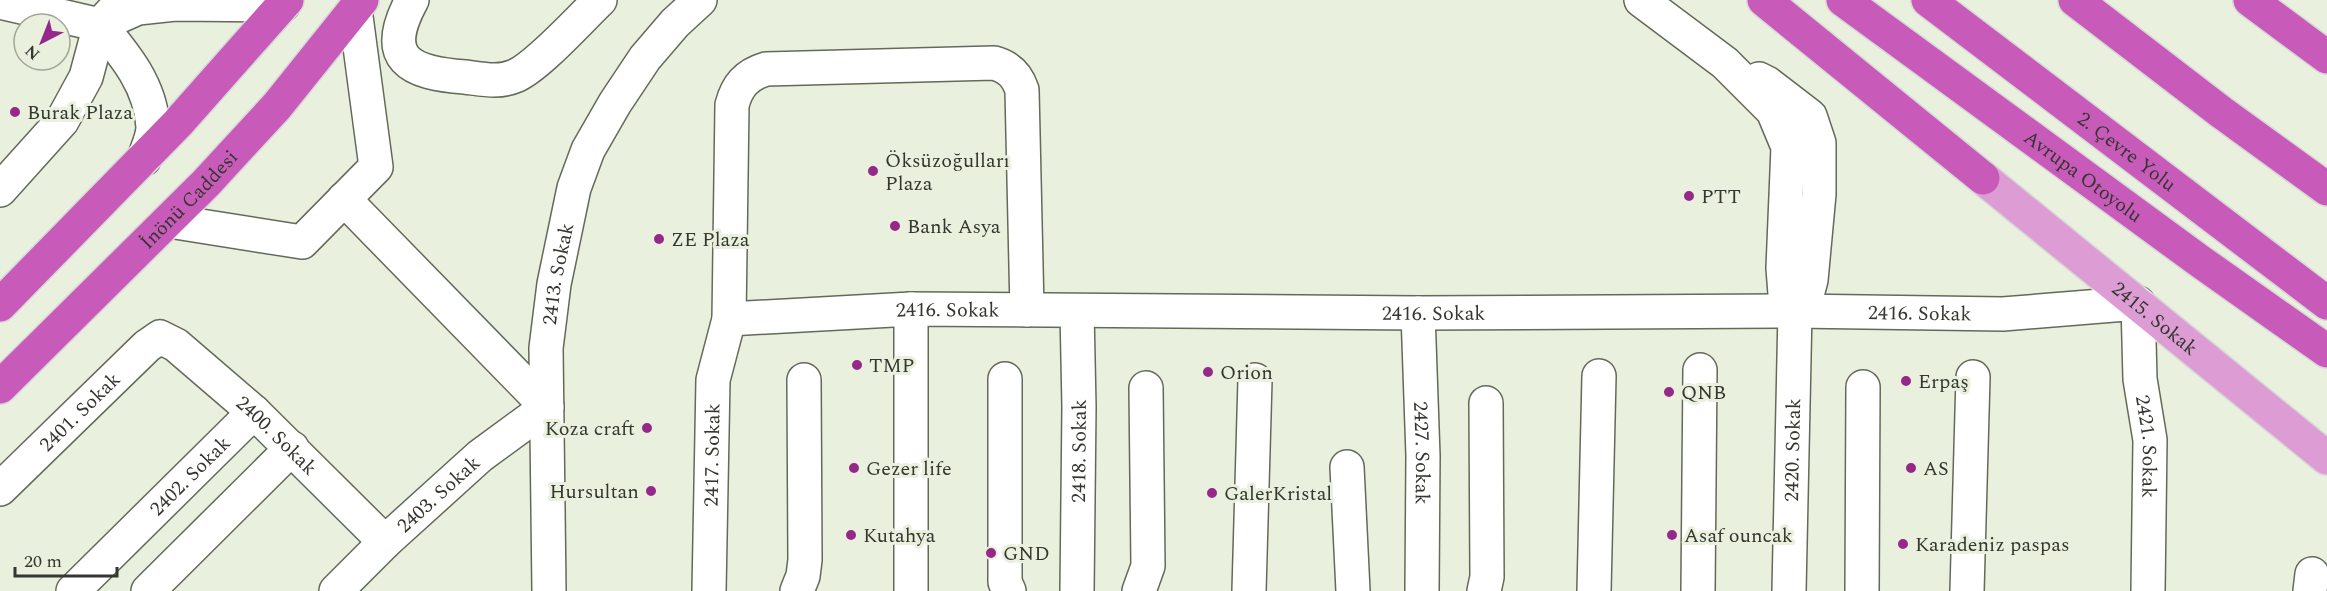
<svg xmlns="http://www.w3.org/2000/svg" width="2327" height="591" viewBox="0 0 2327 591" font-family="Spectral,serif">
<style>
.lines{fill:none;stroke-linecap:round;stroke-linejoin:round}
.minor-casing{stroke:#636a59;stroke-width:36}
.major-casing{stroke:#d6d7d6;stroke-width:36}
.highway-casing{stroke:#d6d7d6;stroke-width:36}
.minor{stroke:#fff;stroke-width:33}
.major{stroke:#de9cd5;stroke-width:33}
.highway{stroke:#c85ab9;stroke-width:33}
.poi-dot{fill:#962889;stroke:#e9f0dd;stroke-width:2}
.labels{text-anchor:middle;stroke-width:6;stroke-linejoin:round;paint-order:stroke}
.poi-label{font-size:20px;fill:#343730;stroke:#e9f0dd;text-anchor:start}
.street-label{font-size:20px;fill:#343730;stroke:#e9f0dd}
</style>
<rect width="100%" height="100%" fill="#e9f0dd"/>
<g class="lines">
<g class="minor-casing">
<g id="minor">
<path d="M412,0C380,59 409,73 465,77C482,79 499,83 515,76C537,67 580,19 600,0"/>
<path d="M1641,0L1725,63L1773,111L1788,147L1783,268L1785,294L1795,311"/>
<path d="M0,2L100,25"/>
<path d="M104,23L138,8L175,4L283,5"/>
<path d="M100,25C125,55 151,86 153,127C153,137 147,149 144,159"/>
<path d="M1759,79L1767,83L1810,116L1819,143V194L1811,280L1807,295L1795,311"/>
<path d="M0,190L62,121L86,77L100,25L123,0"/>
<path d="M169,221L302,242L376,167L355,9"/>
<path d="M911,309V591"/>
<path id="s1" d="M1418,313L1423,456L1422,591"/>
<path id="s2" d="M729,319L911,309L1418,313L1795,311L2003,314L2138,303L2140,379L2150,440L2148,591"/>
<path d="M1005,379V582L1009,591"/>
<path d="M1347,467L1353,591"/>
<path id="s3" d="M0,489L147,346L160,337L176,345L254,412L385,542"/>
<path id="s4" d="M73,591L254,412"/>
<path d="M148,591L292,448"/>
<path id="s5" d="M336,591L385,542L480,456L547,407L344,199"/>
<path id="s6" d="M549,591L546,348L554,284L574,188L588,150L615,103L645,58L675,23L700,0"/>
<path id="s7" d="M709,591L713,380L729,319L732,105C737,86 746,75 766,69L994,63C1009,67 1017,75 1022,90L1027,310"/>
<path d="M797,591L803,576L805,560L804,380"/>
<path id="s8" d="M1077,591L1079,407L1077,311"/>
<path d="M1139,591L1148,566L1146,388"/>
<path d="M1249,591L1255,380"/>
<path d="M1484,591L1487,577L1486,403"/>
<path d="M1594,591L1599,376"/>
<path d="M1698,591L1700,370"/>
<path id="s9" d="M1789,591L1795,311"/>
<path d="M1862,591L1863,387"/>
<path d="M1967,591L1973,377"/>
<path d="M2310,591L2312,574"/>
</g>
</g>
<g class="major-casing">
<g id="major">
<path id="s10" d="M1983,178L2327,458"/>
</g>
</g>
<g class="highway-casing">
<g id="highway">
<path d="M1764,0L1983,178"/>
<path id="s11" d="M1843,0L2201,262L2327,351"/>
<path id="s12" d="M1928,0L2327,303"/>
<path d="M2075,0L2221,112L2327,189"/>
<path d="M2250,0L2327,57"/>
<path d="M0,305L178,123L287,0"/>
<path id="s13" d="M0,387L206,183L277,106L362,0"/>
</g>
</g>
<use href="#minor" class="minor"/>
<use href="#major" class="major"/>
<use href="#highway" class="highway"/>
</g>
<g class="poi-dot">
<circle cx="15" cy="112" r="6"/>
<circle cx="873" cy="171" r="6"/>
<circle cx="1689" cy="196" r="6"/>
<circle cx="895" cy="226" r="6"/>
<circle cx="659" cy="239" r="6"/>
<circle cx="857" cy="365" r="6"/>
<circle cx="1208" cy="372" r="6"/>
<circle cx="1906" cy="381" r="6"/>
<circle cx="1669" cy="392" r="6"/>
<circle cx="647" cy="428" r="6"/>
<circle cx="854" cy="468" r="6"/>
<circle cx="1911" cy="468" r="6"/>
<circle cx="651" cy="491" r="6"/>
<circle cx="1212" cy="493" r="6"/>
<circle cx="851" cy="535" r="6"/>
<circle cx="1672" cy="535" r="6"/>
<circle cx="1903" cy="544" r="6"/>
<circle cx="991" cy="553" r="6"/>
</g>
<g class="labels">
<g class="poi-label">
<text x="27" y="119">Burak Plaza</text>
<text x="885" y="167">Öksüzoğulları<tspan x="885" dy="23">Plaza</tspan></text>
<text x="1701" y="203">PTT</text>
<text x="907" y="233">Bank Asya</text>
<text x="671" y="246">ZE Plaza</text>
<text x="869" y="372">TMP</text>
<text x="1220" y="379">Orion</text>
<text x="1918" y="388">Erpaş</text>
<text x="1681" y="399">QNB</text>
<text x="635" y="435" text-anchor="end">Koza craft</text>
<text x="866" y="475">Gezer life</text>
<text x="1923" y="475">AS</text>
<text x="639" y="498" text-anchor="end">Hursultan</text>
<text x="1224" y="500">GalerKristal</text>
<text x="863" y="542">Kutahya</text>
<text x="1684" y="542">Asaf ouncak</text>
<text x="1915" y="551">Karadeniz paspas</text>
<text x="1003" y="560">GND</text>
</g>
<g class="street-label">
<text dy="7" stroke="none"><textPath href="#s12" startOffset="250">2. Çevre Yolu</textPath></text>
<text dy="7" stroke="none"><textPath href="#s11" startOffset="298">Avrupa Otoyolu</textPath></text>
<text dy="7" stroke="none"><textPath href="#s13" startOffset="266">İnönü Caddesi</textPath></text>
<text dy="7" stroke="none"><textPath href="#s6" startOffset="318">2413. Sokak</textPath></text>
<text dy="7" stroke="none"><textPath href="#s2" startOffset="219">2416. Sokak</textPath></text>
<text dy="7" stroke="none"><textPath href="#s2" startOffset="1191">2416. Sokak</textPath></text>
<text dy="7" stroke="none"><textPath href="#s2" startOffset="705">2416. Sokak</textPath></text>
<text dy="7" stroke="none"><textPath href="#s10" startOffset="222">2415. Sokak</textPath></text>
<text dy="7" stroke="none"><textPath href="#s3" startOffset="111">2401. Sokak</textPath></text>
<text dy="7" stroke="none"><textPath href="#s3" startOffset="374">2400. Sokak</textPath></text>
<text dy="7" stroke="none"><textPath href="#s2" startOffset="1554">2421. Sokak</textPath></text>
<text dy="7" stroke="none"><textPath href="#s8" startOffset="140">2418. Sokak</textPath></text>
<text dy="7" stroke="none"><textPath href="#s9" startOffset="141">2420. Sokak</textPath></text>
<text dy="7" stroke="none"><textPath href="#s1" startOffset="140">2427. Sokak</textPath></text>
<text dy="7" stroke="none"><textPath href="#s7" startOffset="136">2417. Sokak</textPath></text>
<text dy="7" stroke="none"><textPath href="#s4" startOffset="164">2402. Sokak</textPath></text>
<text dy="7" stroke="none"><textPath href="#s5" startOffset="141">2403. Sokak</textPath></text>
</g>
</g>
<g transform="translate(42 42) rotate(222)"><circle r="28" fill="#e9f0dd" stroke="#a1a698" stroke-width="1.5"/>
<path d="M0-4.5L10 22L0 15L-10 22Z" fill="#962889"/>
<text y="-9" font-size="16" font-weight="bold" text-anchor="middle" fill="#343730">N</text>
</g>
<path d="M15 567v9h102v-9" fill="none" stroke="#343730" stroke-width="3"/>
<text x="24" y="567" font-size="18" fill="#343730" stroke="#e9f0dd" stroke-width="4.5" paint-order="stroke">20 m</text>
</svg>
